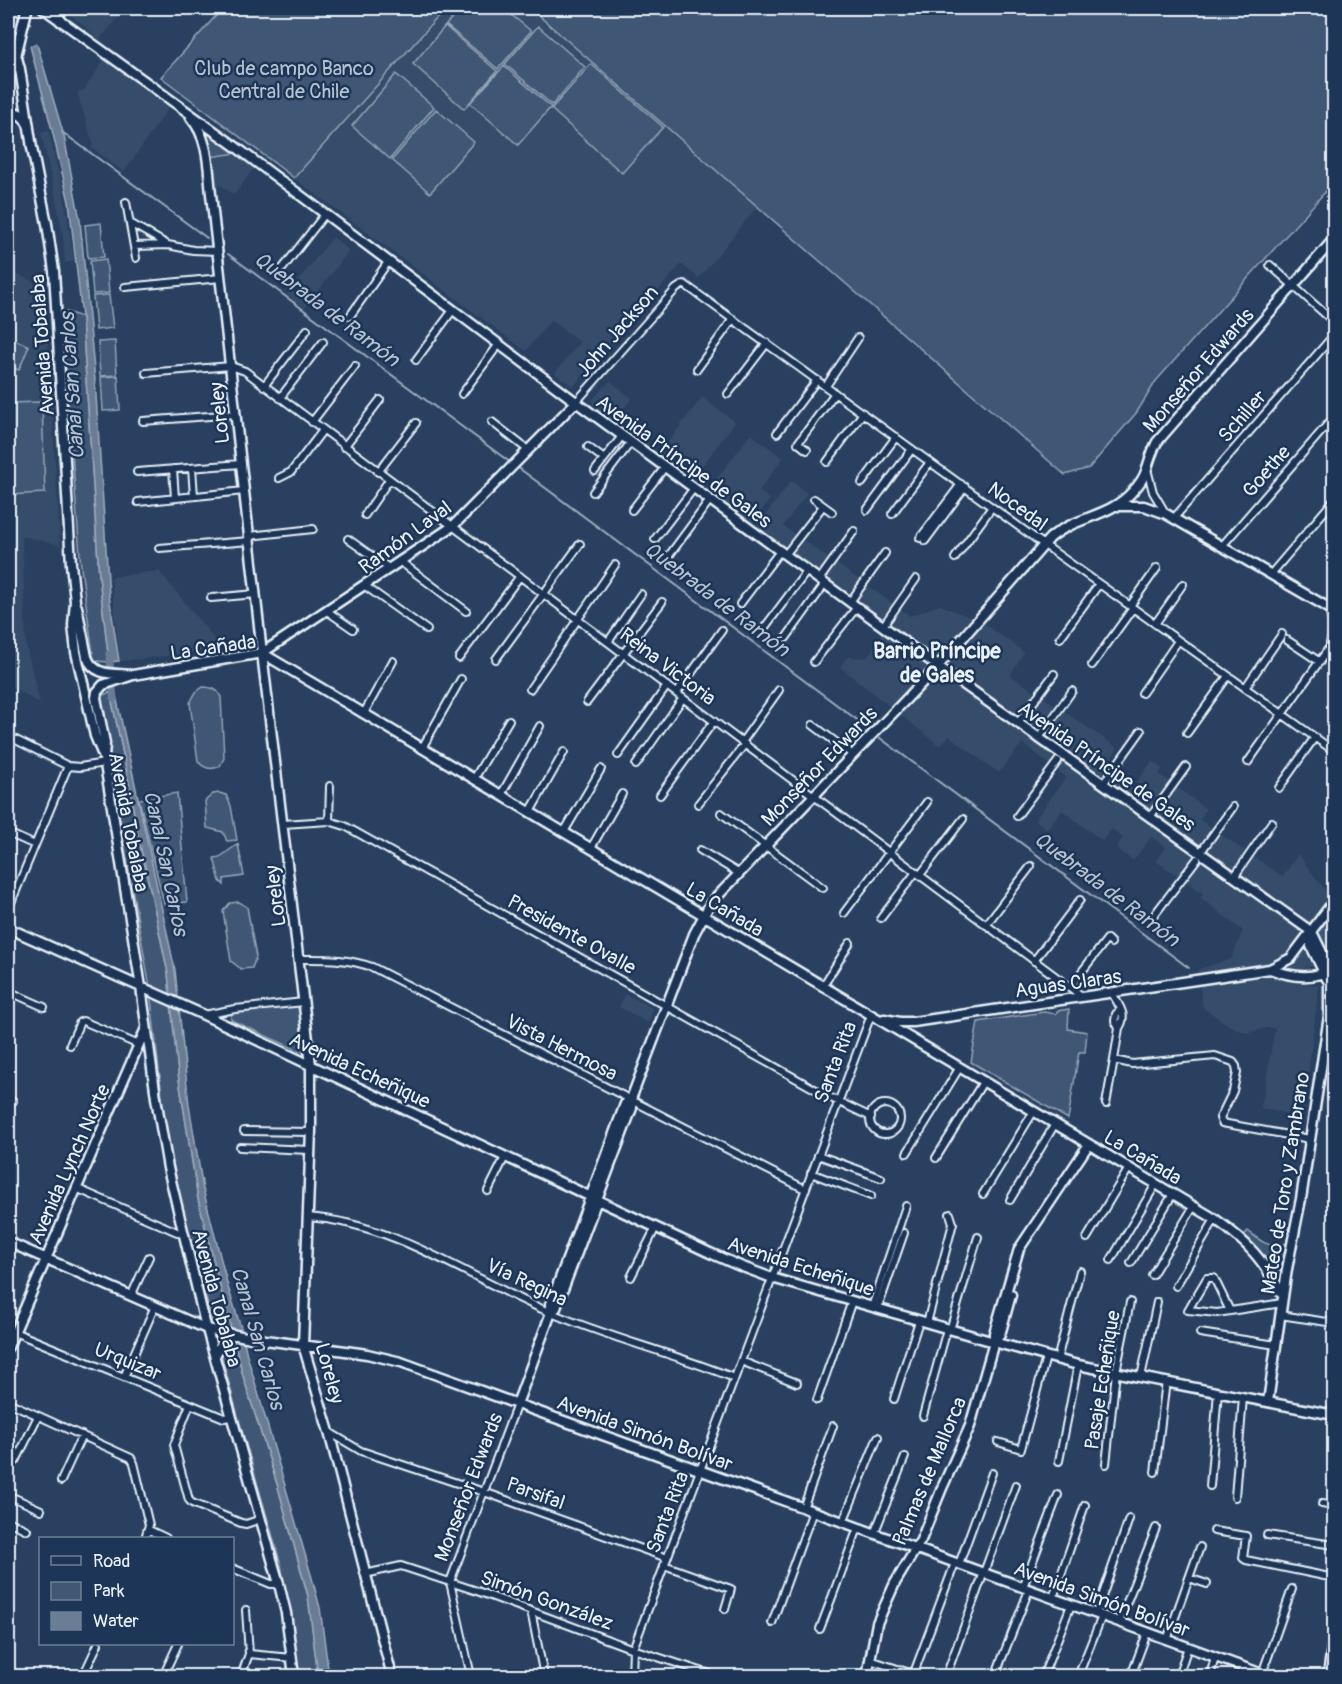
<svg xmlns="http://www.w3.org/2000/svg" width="1342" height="1684" viewBox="0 0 1342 1684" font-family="Pangolin,sans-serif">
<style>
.built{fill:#364d6b}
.green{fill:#415774;stroke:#94a4b6;stroke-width:1.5}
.water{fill:#6b7c95;stroke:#9dabbd;stroke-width:1.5}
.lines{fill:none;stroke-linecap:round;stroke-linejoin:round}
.stream{stroke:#9dabbd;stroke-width:2}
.canal{stroke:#6b7c95;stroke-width:7}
.street-casing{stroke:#e8f1f8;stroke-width:10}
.secondary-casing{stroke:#e8f1f8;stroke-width:13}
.primary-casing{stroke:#e8f1f8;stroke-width:14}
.street{stroke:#1d3557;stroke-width:6}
.secondary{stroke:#1d3557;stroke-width:8}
.primary{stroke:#1d3557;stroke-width:9}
.labels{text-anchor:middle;stroke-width:5;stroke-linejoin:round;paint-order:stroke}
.park-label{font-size:20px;fill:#b6c3d0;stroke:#1d3557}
.street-label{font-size:20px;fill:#e8f1f8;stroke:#1d3557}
.water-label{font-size:21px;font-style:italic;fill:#b6c2d0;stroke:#1d3557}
.neighbourhood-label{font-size:21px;font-weight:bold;fill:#e8f1f8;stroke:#1d3557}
</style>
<rect width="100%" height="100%" fill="#294061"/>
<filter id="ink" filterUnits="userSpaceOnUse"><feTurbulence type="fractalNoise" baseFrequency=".0167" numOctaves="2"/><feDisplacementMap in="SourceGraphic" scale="12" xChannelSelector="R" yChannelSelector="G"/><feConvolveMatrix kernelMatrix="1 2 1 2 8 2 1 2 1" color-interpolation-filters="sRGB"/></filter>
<g filter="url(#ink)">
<path class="built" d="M61,8H126L99,40L81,23Z
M446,8H530L757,207L699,278L681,264L600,359L598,358L573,387L555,373L580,342L551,320L526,351L294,178Z
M104,60L169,107L124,172L91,147L93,144L77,92L84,90Z
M48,131L63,190L74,261L65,263L63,236L56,199L41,133Z
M237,153L255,167L234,195L222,186L214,187L210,157Z
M333,237L349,251L305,308L287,295Z
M8,270L45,287L60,545L22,536L26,645L40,704L8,684Z
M610,381L632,398L615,420L593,404V399Z
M702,397L735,422L693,478L660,453Z
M751,434L783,458L759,491L770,499L752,523L708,490Z
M791,481L807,493L783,526L910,616L940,605L982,622L1024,652L1010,675L1118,748L1105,767L1133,788L1152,761L1162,769L1159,774L1206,809L1200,820L1283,877L1298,854L1334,902V962L1276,974L1294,983L1319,985L1303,1116L1261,1109L1275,1028H1267L1247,1033L1230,1026L1203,1008L1197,970L1231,959L1243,931L1201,898L1203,893L1156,861L1166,847L1151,837L1133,861L1116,848L1123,838L1112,829L1102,841L1062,810L1047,829L1035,820L1066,777L1022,743L999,773L949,736L940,746L840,667L847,657L867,658L886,626L754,531Z
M159,571L195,615L223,650L120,661L111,577Z
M625,994L652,1008L653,1010L648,1023L619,1007Z"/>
<path class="green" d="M223,8H446L294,178L161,77Z
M462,8H503L531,31L498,69L446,25Z
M530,8H1334V182L1156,381L1137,412L1089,468L1065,475Z
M445,26L497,71L464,109L413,64Z
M538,26L585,67L552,105L505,64Z
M591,64L663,127L622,173L551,109Z
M504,66L551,107L518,145L470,103Z
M396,74L434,107L390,159L352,126Z
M436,109L474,142L430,193L392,160Z
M203,128L219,137L237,153L210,157L208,141Z
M101,223L104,257L88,258L85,225Z
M106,259L109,293L93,294L90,261Z
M109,295L113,328L96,330L93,296Z
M61,310L82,317L99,576L109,662L94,661L81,568Z
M8,337L29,346L19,370L8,366Z
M115,341L117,375L100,376L98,342Z
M118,376L120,410L103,411L101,377Z
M42,402L45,493L8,495V403Z
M203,687C211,687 218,689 221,697L224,758L220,766C212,770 204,769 198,761L190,703L196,692Z
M110,692L126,768L138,836L151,893L168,973L178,1073L198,1199L243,1376L278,1487L308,1596L318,1676H297L293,1629L281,1565L239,1420L188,1232L166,1132L149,982L110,766L107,727L101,696Z
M177,793L187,902L164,904L139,799Z
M219,793L226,795L231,806L237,840L227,841L223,832L207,828L205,801L213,794Z
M238,844L244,876L224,879V885L220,881L214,858L220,857Z
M239,902L247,907L256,957L252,968L241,969L231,961L223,911L230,903Z
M1334,908V962L1330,964L1317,934Z
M300,1005L306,1054L231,1020V1012Z
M1069,1009L1068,1029L1087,1032L1085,1052H1079L1068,1119L971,1062L978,1022L1044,1012L1056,1014L1057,1011Z
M1248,1231C1256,1237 1266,1247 1277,1245C1280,1244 1283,1243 1287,1244L1282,1269L1277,1271L1271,1270L1259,1252L1244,1235Z"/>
<path class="water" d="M37,44L64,136L80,220L95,380L109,595L119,661L109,662L99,576L82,317L69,202L52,130L30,46Z
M115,691L175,970L189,1105L203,1189L228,1287L241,1328L247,1355L312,1578L320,1608L329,1676H318L308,1596L278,1487L243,1376L198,1199L178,1073L168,973L151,893L138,836L126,768L110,692Z"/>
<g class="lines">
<path class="stream" d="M62,132L207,238
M228,254L511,463
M516,466L872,731
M876,735L1189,968"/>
<path class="canal" d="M109,654L114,699"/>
<g class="street-casing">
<path id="street" d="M126,202L136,258
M130,223L168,245
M134,246L168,245L193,250L218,251
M1270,265L1334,322
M283,268L325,214
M125,287L221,278
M350,316L388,262
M416,360L453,310
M697,369L733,319
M146,373L231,366L245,371L1083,997
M264,386L307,330
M826,386L858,338
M462,394L499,344
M728,394L767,343
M280,398L323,342
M576,402L676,289L684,284L1036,539L1334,751
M143,421L236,414
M312,422L355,366
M492,422L528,450
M777,433L817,380
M344,447L380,400
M588,447L604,459
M807,450L798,443L835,393
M827,462L863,413
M192,468L194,496
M173,469L175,498
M1147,469L1153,492L1166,514
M595,471L622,436
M137,472L241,464
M378,472L416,423
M279,478L291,472L323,430
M862,483L896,437
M593,492L631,442
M814,499L832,512
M138,502L244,491
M632,510L665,467
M867,510L912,449
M892,514L930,462
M365,515L389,480
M1174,518L1334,335
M249,536L313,529
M920,538L961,484
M348,539L390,569
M655,539L694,488
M925,541L965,487
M1222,546L1334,417
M159,548L250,541
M785,555L823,506
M668,557L710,500
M955,558L992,507
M401,562L466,611
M1271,574L1334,500
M819,580L854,531
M365,586L427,630
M211,598L256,594
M850,602L885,553
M740,604L780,551
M1130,606L1157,568
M327,611L353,629
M1155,624L1183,584
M883,626L916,579
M765,627L807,571
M786,638L825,584
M1060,638L1099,584
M1287,640L1320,662
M608,642L641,594
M1330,644L1333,628L1329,608L1334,600
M459,658L520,576
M496,659L580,544
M814,662L857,607
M1092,665L1133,608
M1245,688L1282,634
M530,689L615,565
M677,693L722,630
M1142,693L1178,641
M587,702L662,602
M364,713L393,661
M1018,723L1054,674
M813,725L853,755
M1187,733L1228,676
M8,736L68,766L80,767L105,763
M1039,738L1072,691
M742,742L779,690
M422,748L461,679
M618,755L667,686
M1248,762L1334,641
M636,765L683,698
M474,779L509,720
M1103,784L1141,731
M1279,788L1315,737
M501,795L540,726
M660,795L714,721
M698,804L745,744
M530,812L564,752
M721,813L823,888
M1017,816L1058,761
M1150,817L1186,767
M329,821L330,786
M283,824L329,821L345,826L829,1097L871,1117
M564,832L601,769
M8,833L35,845
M591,848L622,794
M700,850L740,874
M1200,853L1233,807
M920,875L963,819
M1234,877L1272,822
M8,910L68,766
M844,913L927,802
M1155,914L1197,859
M881,918L916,872
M986,925L1031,866
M299,959C325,959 347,958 372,967L805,1189
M1034,961L1080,900
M823,986L850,943
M1070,987L1107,939L1111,943
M8,991L44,1007
M1112,993C1119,1006 1128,1015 1119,1028
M1120,1010L1116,1014L1115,1021L1119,1028L1114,1060L1132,1064L1215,1056L1233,1062L1236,1066L1237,1073L1233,1091L1220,1118L1222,1123L1310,1139
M204,1015L235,1009L304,1002
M70,1045L80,1022L83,1021L139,1045
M8,1103L13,1101
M1106,1104L1114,1060
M870 1119a15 15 0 1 1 30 0a15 15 0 1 1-30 0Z
M244,1131L311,1132
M240,1147L310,1150
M907,1153L960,1067
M818,1155L881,1178
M936,1158L983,1082
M811,1173L871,1196
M76,1188L184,1235
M488,1191L505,1157
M983,1194L1034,1111
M1010,1200L1055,1124
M307,1217C395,1223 469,1278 549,1312C609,1338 673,1353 734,1378
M1087,1238L1129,1168
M1111,1260L1156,1184
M1131,1263L1173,1194
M1152,1275L1194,1206
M631,1277L656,1227
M1176,1286L1215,1219
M131,1296L149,1257
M872,1307L906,1206
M878,1308L904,1233
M1230,1311L1214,1278H1207L1188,1310L1217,1313L1282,1303
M1280,1315L1334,1323
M927,1323L953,1223L950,1214
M950,1330L978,1237
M14,1332L224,1418L231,1417
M1200,1333L1276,1345
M1057,1360L1080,1271
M741,1361L797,1383
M124,1377L155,1306
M1141,1377L1157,1302
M894,1399L919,1321
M817,1400L852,1301
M8,1402L131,1458L134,1463L149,1525L145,1538
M190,1404L174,1445L189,1500L192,1503L241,1523L246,1524L261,1519
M923,1416L947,1329
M329,1432L361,1451L484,1492L667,1558
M998,1442L1021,1449L1046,1357
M16,1461L38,1416
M1059,1461L1078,1365
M1106,1464L1116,1372L1130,1302
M1155,1472L1166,1381
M61,1481L82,1435
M1210,1486L1218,1392
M8,1495L41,1510
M1235,1497L1243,1397
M1322,1504L1334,1506
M803,1508L833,1426
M8,1521L27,1530
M843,1522L878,1437
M149,1530L166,1538
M1214,1531L1246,1536L1243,1558L1246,1560L1334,1578
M874,1534L905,1457
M1267,1535L1334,1545
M959,1564L992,1473
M664,1565L731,1589L725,1609
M232,1568L271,1584H279
M365,1574L401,1566L477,1591L633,1649L716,1676
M1189,1578L1207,1584
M1023,1587L1058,1495
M1053,1598L1085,1505
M531,1611L544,1676
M1096,1614L1129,1519
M1119,1622L1156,1528
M772,1623L813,1511
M820,1629L858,1528
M1167,1640L1200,1547
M249,1654L292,1658
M870,1660L910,1673L915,1670L955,1563
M1262,1674L1292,1589
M83,1676L98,1644
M163,1676L178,1644
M241,1676L249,1654L246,1610
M471,1676L450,1582L517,1404
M632,1676L633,1649L871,1015
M946,1676L1016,1485
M995,1676L1029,1590
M1043,1676L1071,1605
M1078,1676L1102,1616
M1131,1676L1147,1633
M1178,1676L1188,1647
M1210,1676L1215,1657"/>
</g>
<g class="secondary-casing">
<path id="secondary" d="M43,8L232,144L576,402L932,662L1312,932L1334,977
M8,35L16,54L20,69L32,148L47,224L54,271L71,564L75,601L73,625L76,652L95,736L104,758L141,987L156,1098L168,1168L204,1319L279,1584L286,1613L294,1676
M191,118C209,139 208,167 211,194L262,653L311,1065V1130L303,1345L329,1432L392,1676
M1117,506H1144L1166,514L1334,611
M77,607L87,657C94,677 115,673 132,675
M262,653L453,526L576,402
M104,758L105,743L96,698L97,692L103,685L133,675L262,653L1215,1219C1249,1243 1263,1260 1283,1296
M8,928L204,1015L710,1253L740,1266L772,1278L1001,1344L1078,1365L1334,1415
M1312,933L1311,946L1327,979
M1270,969C1291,977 1315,981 1334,967
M884,1019L900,1022H913L1270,969L1291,958L1334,901
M8,1242L207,1329L251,1338L367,1354L401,1362L1268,1676
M551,1313L550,1305L625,1104L631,1099L694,934L710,904L938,666L1050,538C1074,517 1110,517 1132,492C1138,486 1145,476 1147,468C1150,459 1152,451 1157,442L1334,239
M994,1342L1000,1335L1011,1295
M8,1347L146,1028
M215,1356L219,1348L230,1334
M1268,1402L1287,1269L1301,1199L1329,1016V986L1334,970
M517,1404L549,1318L551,1313L556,1308L632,1108L631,1099
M867,1676L877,1623L895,1583L921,1540L942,1488L970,1426L994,1342V1333L1019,1249L1089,1144
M1328,1676L1334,1633"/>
</g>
<g class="primary-casing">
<path id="primary" d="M52,8L61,21
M8,81L16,54L27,8
M8,114C17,111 24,115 28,124"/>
</g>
<use href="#street" class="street"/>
<use href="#secondary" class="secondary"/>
<use href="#primary" class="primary"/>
</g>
</g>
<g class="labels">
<g class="park-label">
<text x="284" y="75">Club de campo Banco<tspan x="284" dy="23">Central de Chile</tspan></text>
</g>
<g class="street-label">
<text transform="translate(617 331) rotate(-49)" y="7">John Jackson</text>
<text transform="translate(42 345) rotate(-94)" y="7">Avenida Tobalaba</text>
<text transform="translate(1198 370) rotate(-49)" y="7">Monseñor Edwards</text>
<text transform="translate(219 413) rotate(-96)" y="7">Loreley</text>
<text transform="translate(1242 416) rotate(-49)" y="7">Schiller</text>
<text transform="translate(684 461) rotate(36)" y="7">Avenida Príncipe de Gales</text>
<text transform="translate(1266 471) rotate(-49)" y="7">Goethe</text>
<text transform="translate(1018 506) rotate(36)" y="7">Nocedal</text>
<text transform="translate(405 537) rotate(-36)" y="7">Ramón Laval</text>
<text transform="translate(213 647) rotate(-8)" y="7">La Cañada</text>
<text transform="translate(668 666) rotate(37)" y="7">Reina Victoria</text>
<text transform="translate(819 766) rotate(-46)" y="7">Monseñor Edwards</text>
<text transform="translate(1107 766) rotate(35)" y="7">Avenida Príncipe de Gales</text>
<text transform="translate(129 822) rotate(79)" y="7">Avenida Tobalaba</text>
<text transform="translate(275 896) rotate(-97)" y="7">Loreley</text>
<text transform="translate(725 909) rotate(31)" y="7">La Cañada</text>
<text transform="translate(572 934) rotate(29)" y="7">Presidente Ovalle</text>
<text transform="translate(1068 983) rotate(-8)" y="7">Aguas Claras</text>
<text transform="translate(562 1047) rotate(27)" y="7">Vista Hermosa</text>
<text transform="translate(835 1062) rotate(-69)" y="7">Santa Rita</text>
<text transform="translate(360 1070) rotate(25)" y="7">Avenida Echeñique</text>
<text transform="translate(1143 1157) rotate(31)" y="7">La Cañada</text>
<text transform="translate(69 1164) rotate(-66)" y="7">Avenida Lynch Norte</text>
<text transform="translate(1285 1183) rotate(-81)" y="7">Mateo de Toro y Zambrano</text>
<text transform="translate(801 1266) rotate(18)" y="7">Avenida Echeñique</text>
<text transform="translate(527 1282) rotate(25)" y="7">Vía Regina</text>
<text transform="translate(217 1298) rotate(75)" y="7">Avenida Tobalaba</text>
<text transform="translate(128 1361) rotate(22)" y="7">Urquizar</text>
<text transform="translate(330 1373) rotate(75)" y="7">Loreley</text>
<text transform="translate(1102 1380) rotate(-81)" y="7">Pasaje Echeñique</text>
<text transform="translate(645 1433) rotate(20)" y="7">Avenida Simón Bolívar</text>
<text transform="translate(929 1471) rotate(-67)" y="7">Palmas de Mallorca</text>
<text transform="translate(468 1487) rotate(-69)" y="7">Monseñor Edwards</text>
<text transform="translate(536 1493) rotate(20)" y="7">Parsifal</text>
<text transform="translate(667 1512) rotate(-69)" y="7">Santa Rita</text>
<text transform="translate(1102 1599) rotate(20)" y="7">Avenida Simón Bolívar</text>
<text transform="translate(547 1600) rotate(20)" y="7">Simón González</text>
</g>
<g class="water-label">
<text transform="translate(327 309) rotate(37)" y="7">Quebrada de Ramón</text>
<text transform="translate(72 386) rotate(-94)" y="7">Canal San Carlos</text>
<text transform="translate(717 599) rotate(37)" y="7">Quebrada de Ramón</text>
<text transform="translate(166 863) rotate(78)" y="7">Canal San Carlos</text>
<text transform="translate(1107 889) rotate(37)" y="7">Quebrada de Ramón</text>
<text transform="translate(258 1338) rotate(74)" y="7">Canal San Carlos</text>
</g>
<g class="neighbourhood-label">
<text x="937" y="658">Barrio Príncipe<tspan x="937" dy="24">de Gales</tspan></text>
</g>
</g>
<rect width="1342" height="1684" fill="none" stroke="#1d3557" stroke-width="30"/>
<rect x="15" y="15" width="1312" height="1654" fill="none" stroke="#e8f1f8" stroke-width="2" filter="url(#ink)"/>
<rect x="39" y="1537" width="195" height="108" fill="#1d3557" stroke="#6e8097" stroke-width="1.5"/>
<rect x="51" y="1556" width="30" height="9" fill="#1d3557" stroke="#6e8097" stroke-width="1.5"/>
<text x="93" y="1567" font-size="18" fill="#e8f1f8">Road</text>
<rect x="51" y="1582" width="30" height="18" fill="#415774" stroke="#6e8097" stroke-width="1.5"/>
<text x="93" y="1597" font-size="18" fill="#e8f1f8">Park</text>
<rect x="51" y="1612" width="30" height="18" fill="#6b7c95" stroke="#6e8097" stroke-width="1.5"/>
<text x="93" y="1627" font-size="18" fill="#e8f1f8">Water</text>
</svg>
